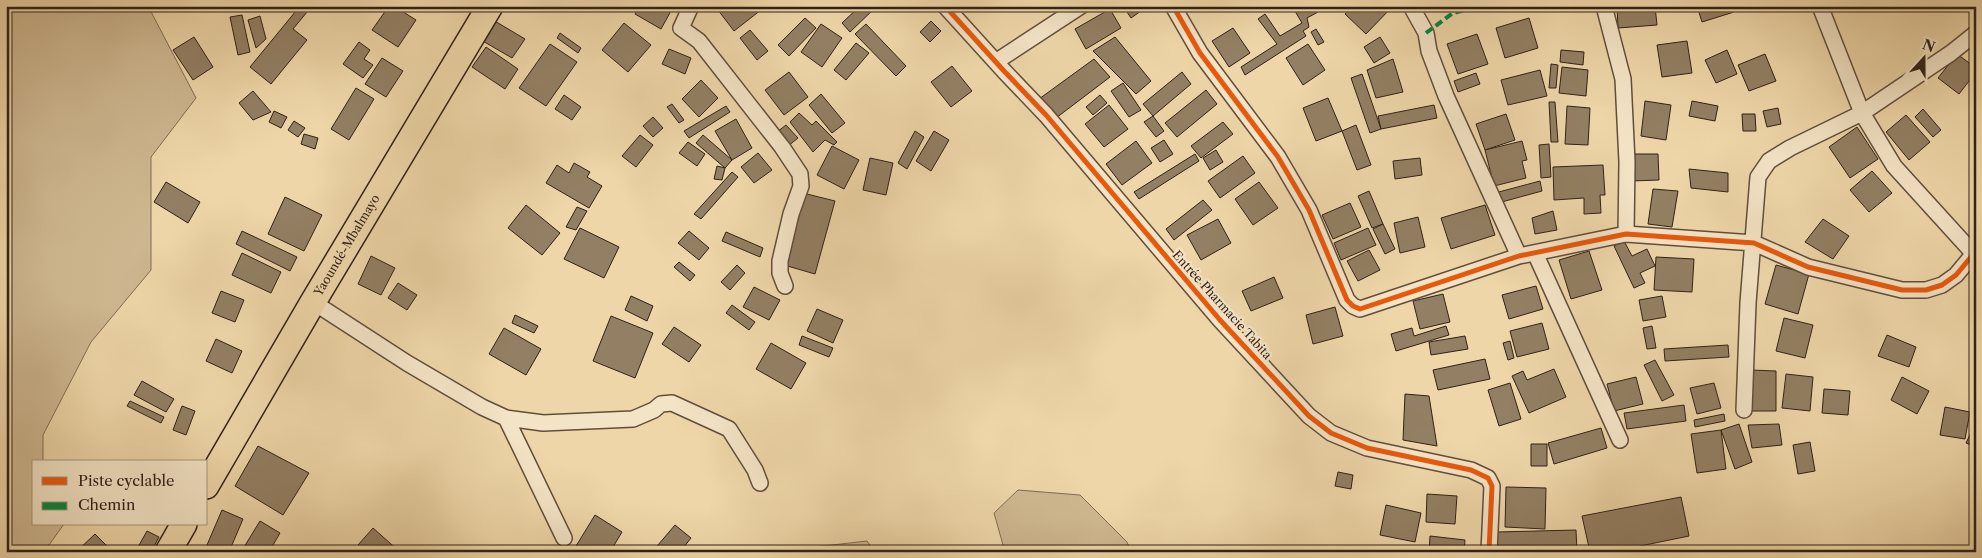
<svg xmlns="http://www.w3.org/2000/svg" width="1982" height="558" viewBox="0 0 1982 558" font-family="'Libre Caslon Text',serif">
<style>
.green{fill:#ceb790;stroke:#7f6c54}
.building{fill:#937f63;stroke:#302119}
.lines{fill:none;stroke-linecap:round;stroke-linejoin:round}
.minor-casing{stroke:#604e3d;stroke-width:18}
.trunk-casing{stroke:#302119;stroke-width:28}
.minor{stroke:#f4e4c6;stroke-width:15}
.trunk{stroke:#eed6a8;stroke-width:25}
.quiet{stroke:#00873e;stroke-width:4;stroke-dasharray:8 4;stroke-linecap:butt}
.cycleway-casing{stroke:#f4e4c6;stroke-width:8}
.cycleway{stroke:#e8590c;stroke-width:5}
.labels{text-anchor:middle;stroke-width:4.5;stroke-linejoin:round;paint-order:stroke}
.street-label{font-size:12px;fill:#302119;stroke:#f4e4c6}
</style>
<rect width="100%" height="100%" fill="#eed6a8"/>
<filter id="stains"><feTurbulence type="fractalNoise" baseFrequency=".004" numOctaves="4"/><feColorMatrix values="0 0 0 0 .2 0 0 0 0 .09 0 0 0 0 .02 0 0 0 .5 -.17"/></filter>
<radialGradient id="worn" r=".72"><stop offset=".6" stop-color="#630" stop-opacity="0"/><stop offset="1" stop-color="#630" stop-opacity=".3"/></radialGradient>
<path class="green" d="M6,6H148L196,98L151,157V270L91,342L43,435V462H34V524H64L44,552H6Z
M1018,490L1080,495L1127,542L1131,552H1005L994,513Z
M867,541L875,552H785L788,550Z"/>
<path class="building" d="M300,6H312L293,29L307,40L271,84L250,67Z
M389,6H394L416,20L398,47L372,30Z
M639,6H663L671,11L661,29L635,14Z
M722,6H766L734,31L718,10Z
M860,6H877L850,32L842,23Z
M1123,6H1148L1131,18Z
M1292,6H1315L1318,12L1307,18L1309,27L1303,31L1306,36L1245,75L1241,67L1277,44L1258,19L1265,14L1280,36L1302,23Z
M1353,6H1393L1366,34L1345,14Z
M1617,6H1655L1657,25L1618,28Z
M1697,6H1732L1734,12L1702,22Z
M1110,9L1121,28L1086,49L1075,29Z
M242,15L250,52L238,55L230,17Z
M260,16L266,39L256,48L248,20Z
M805,18L816,28L789,56L778,45Z
M1529,18L1538,48L1505,58L1496,28Z
M493,20L525,39L512,58L481,40Z
M931,21L941,31L930,42L920,32Z
M624,23L651,45L628,72L602,50Z
M821,24L842,38L822,67L801,52Z
M866,24L906,66L896,76L855,34Z
M1233,28L1250,53L1229,67L1212,41Z
M1316,29L1324,42L1318,45L1311,32Z
M750,30L768,51L757,60L740,38Z
M560,33L581,48L578,53L557,38Z
M1477,34L1488,64L1458,74L1447,44Z
M194,37L213,67L193,80L173,50Z
M1115,37L1151,81L1136,94L1093,51Z
M1380,37L1390,53L1374,63L1364,47Z
M1687,41L1692,73L1662,77L1657,45Z
M359,42L370,50L364,59L373,65L363,78L343,64Z
M856,43L869,53L846,80L834,70Z
M550,44L577,62L546,106L519,88Z
M1308,44L1325,70L1303,85L1286,58Z
M486,47L518,69L505,89L472,67Z
M669,49L691,58L685,74L662,64Z
M1561,50L1584,52L1583,65L1560,62Z
M1727,50L1737,74L1716,83L1705,60Z
M1765,54L1776,81L1749,91L1738,65Z
M1957,54L1976,68V72L1959,94L1938,78Z
M382,58L403,71L386,97L365,84Z
M1094,59L1110,77L1056,118L1039,99Z
M1393,59L1403,92L1376,98L1367,70Z
M1551,64L1558,65L1556,88H1549Z
M952,66L972,91L951,107L931,82Z
M1562,67L1588,70L1586,96L1559,93Z
M1540,70L1547,96L1508,105L1501,80Z
M789,72L808,97L784,115L765,90Z
M1182,72L1191,84L1153,116L1143,104Z
M1476,73L1480,84L1458,92L1454,81Z
M1362,74L1381,129L1370,133L1351,78Z
M701,80L718,98L699,117L682,99Z
M1123,83L1141,110L1129,117L1111,91Z
M356,88L374,99L349,140L331,129Z
M1206,90L1217,104L1177,137L1165,123Z
M253,91L271,112L253,120L239,103Z
M821,94L845,123L832,133L809,105Z
M564,95L581,107L572,120L555,109Z
M1100,95L1107,103L1093,115L1086,107Z
M1328,98L1342,131L1316,141L1303,108Z
M1645,101L1671,105L1666,140L1641,136Z
M1692,101L1718,106L1715,121L1689,116Z
M1549,102H1555L1558,142H1551Z
M672,104L684,120L679,123L667,107Z
M1109,105L1128,129L1104,147L1085,124Z
M1434,105L1437,118L1381,129L1378,116Z
M726,106L730,112L689,138L684,131Z
M1567,106L1590,108L1588,145L1565,144Z
M1778,108L1781,124L1767,127L1763,111Z
M1923,109L1941,130L1933,137L1915,117Z
M274,111L287,117L281,128L269,122Z
M799,113L812,125L816,121L837,142L834,145L825,140L813,152L790,122Z
M1506,114L1515,140L1485,150L1476,124Z
M1742,114H1755L1756,131H1743Z
M1906,115L1930,142L1909,160L1886,132Z
M1153,116L1164,131L1156,137L1144,122Z
M653,117L663,128L653,137L643,126Z
M736,119L752,148L732,160L715,131Z
M294,121L305,128L298,137L288,130Z
M1223,122L1233,134L1201,158L1191,146Z
M786,125L798,138L788,146L777,132Z
M1356,125L1371,165L1357,170L1342,131Z
M1857,127L1878,159L1850,178L1829,147Z
M915,131L924,137L907,169L898,163Z
M934,131L949,140L931,171L916,161Z
M304,134L318,138L315,149L301,144Z
M640,135L653,145L636,167L622,156Z
M703,135L732,160L725,168L696,143Z
M1164,140L1173,154L1160,162L1151,148Z
M1136,141L1152,163L1122,185L1106,164Z
M1522,141L1527,160L1522,161L1526,178L1494,186L1485,150Z
M688,142L705,154L697,166L679,153Z
M1549,144L1551,177L1541,178L1539,145Z
M832,146L859,160L844,189L817,175Z
M1216,150L1223,162L1210,170L1203,158Z
M758,153L772,170L754,183L741,167Z
M1195,154L1199,161L1139,199L1134,192Z
M1631,154H1658L1659,180L1631,181Z
M1243,156L1255,173L1220,198L1208,181Z
M870,158L893,163L886,195L863,190Z
M1420,158L1422,175L1395,179L1393,161Z
M574,163L590,172L587,177L602,186L589,208L546,183L557,165L569,173Z
M1603,165L1605,195H1600L1601,213L1584,214V198L1554,200L1553,167Z
M717,166L725,168L722,180L714,179Z
M1689,169L1728,173V192L1691,188Z
M1872,171L1892,193L1869,212L1850,190Z
M732,172L738,177L701,219L694,214Z
M1540,181L1542,191L1498,203L1495,193Z
M166,182L200,202L188,223L154,202Z
M1259,182L1278,208L1253,225L1235,199Z
M1653,189L1678,191L1672,227L1648,224Z
M1369,191L1383,224L1372,228L1358,196Z
M803,193L835,201L815,274L784,265Z
M285,197L322,215L304,251L268,234Z
M1203,200L1212,210L1174,240L1166,229Z
M1350,203L1361,227L1333,239L1322,215Z
M526,205L560,233L542,255L508,228Z
M1485,205L1495,235L1451,249L1441,218Z
M577,207L587,211L576,230L566,227Z
M1553,211L1557,230L1535,234L1532,218Z
M1418,217L1425,247L1400,253L1394,223Z
M1218,219L1231,243L1201,260L1187,235Z
M1823,219L1849,236L1833,259L1805,242Z
M1383,224L1395,249L1385,254L1373,229Z
M580,228L619,247L604,278L564,259Z
M1368,228L1376,245L1341,260L1334,243Z
M242,231L297,257L290,271L236,244Z
M689,231L709,248L699,260L678,243Z
M726,232L763,248L760,257L722,241Z
M1624,241L1632,256L1647,249L1655,266L1640,273L1645,283L1634,288L1614,246Z
M1369,250L1380,270L1358,281L1347,261Z
M1589,251L1602,290L1571,299L1559,260Z
M242,253L281,272L271,293L232,275Z
M371,256L395,268L381,295L358,284Z
M1656,257L1694,259L1692,292L1654,290Z
M679,262L695,275L690,281L674,267Z
M737,265L745,273L730,290L721,282Z
M1776,265L1809,274L1798,314L1765,304Z
M1274,277L1283,298L1251,311L1242,291Z
M398,283L417,295L407,310L388,298Z
M1536,286L1543,309L1509,319L1502,295Z
M754,287L780,300L769,320L743,307Z
M221,291L244,300L235,322L212,313Z
M1443,294L1450,322L1420,329L1413,301Z
M631,296L653,306L647,321L625,310Z
M1662,296L1666,317L1643,321L1639,300Z
M732,305L755,322L749,330L726,313Z
M1335,307L1343,336L1313,344L1306,315Z
M817,309L843,320L833,343L807,331Z
M515,315L538,326L534,333L512,323Z
M611,316L653,333L635,378L593,361Z
M1784,318L1813,325L1805,358L1776,351Z
M1542,323L1549,349L1517,357L1510,331Z
M1446,326L1449,335L1396,351L1391,334L1412,328L1414,336Z
M1652,326L1656,348L1647,349L1643,328Z
M674,327L701,345L689,362L662,344Z
M504,328L541,349L526,375L489,354Z
M1887,335L1916,347L1909,367L1878,356Z
M802,336L833,348L829,357L799,345Z
M1465,336L1468,349L1431,355L1429,342Z
M216,339L242,351L232,373L206,361Z
M1510,341L1514,358L1508,360L1503,343Z
M771,343L806,363L791,389L756,369Z
M1728,345L1729,357L1665,361L1664,349Z
M1485,359L1490,379L1438,390L1433,370Z
M1655,360L1674,395L1662,401L1644,365Z
M1554,369L1566,397L1529,413L1512,376L1523,371L1527,380Z
M1751,370L1776,371V411H1751Z
M1786,374L1813,377L1810,411L1782,408Z
M1636,377L1643,404L1614,411L1607,384Z
M1902,377L1929,391L1917,414L1891,400Z
M142,381L174,399L166,412L134,395Z
M1510,383L1521,419L1499,426L1488,390Z
M1714,383L1721,408L1697,414L1690,388Z
M1824,389L1850,391L1848,415L1822,413Z
M1405,394L1429,396L1437,446L1403,440Z
M130,401L164,417L161,423L127,406Z
M1684,405L1686,421L1627,429L1624,413Z
M182,406L195,411L186,435L173,430Z
M1945,407L1970,412L1965,439L1940,435Z
M1724,414L1725,421L1695,427L1694,420Z
M1976,422V447L1966,443Z
M1739,424L1752,462L1735,469L1721,430Z
M1779,424L1782,445L1752,448L1748,425Z
M1601,428L1607,448L1554,464L1548,443Z
M1721,430L1726,469L1697,473L1691,434Z
M1810,442L1815,471L1798,474L1793,445Z
M1531,444H1547V466H1531Z
M258,446L309,473L283,515L235,486Z
M1338,472L1353,475L1351,489L1335,486Z
M1506,487L1546,488L1545,529L1505,527Z
M1427,494L1457,496L1455,524L1426,522Z
M1681,497L1689,536L1611,552H1590L1582,516Z
M1386,505L1421,513L1415,542L1380,535Z
M222,510L243,519L229,552H204Z
M595,515L622,532L610,552H575L573,551Z
M260,521L280,533L269,552H241Z
M675,525L691,538L680,552H652Z
M373,528L400,552H365L358,545Z
M1576,530L1577,552H1498L1497,532Z
M147,531L159,537L151,552H147L138,547Z
M95,534L109,548L106,552H76Z
M1430,536L1465,540L1464,552H1429Z"/>
<g class="lines">
<g class="minor-casing">
<path id="minor" d="M691,6L681,28L699,41L782,147L800,174L801,186L791,214L780,261V273L785,286
M945,6L1004,71L1046,115L1220,320L1309,416L1331,433L1367,448L1471,470L1488,478L1492,486L1489,552
M1173,6L1200,53L1278,157L1309,210L1347,300L1353,306L1360,309L1519,256L1626,234L1754,243L1808,267L1902,290H1926L1942,285L1956,275L1976,251
M1411,6L1426,33L1429,51L1446,96L1519,256
M1604,6L1623,79L1627,162L1626,234
M1820,6L1862,113L1894,166L1974,254
M997,61L1081,6
M1535,253L1620,440
M313,302L407,363L482,407L506,418L543,423L633,419L654,410L661,404L672,403L729,429L755,470L760,483
M1744,410L1748,303L1758,177L1769,161L1790,148L1862,113L1951,53L1976,33
M506,418L564,538"/>
</g>
<g class="trunk-casing">
<g id="trunk">
<path id="s1" d="M206,486L313,302L490,6"/>
<path d="M168,552L184,524"/>
</g>
</g>
<use href="#minor" class="minor"/>
<use href="#trunk" class="trunk"/>
<path class="quiet" d="M1426,33L1453,13L1482,6"/>
<g class="cycleway-casing">
<path id="cycleway" d="M945,6L1004,71L1046,115L1220,320L1309,416L1331,433L1367,448L1471,470L1488,478L1492,486L1489,552
M1173,6L1200,53L1278,157L1309,210L1347,300L1353,306L1360,309L1519,256L1626,234L1754,243L1808,267L1902,290H1926L1942,285L1956,275L1976,251"/>
</g>
<use href="#cycleway" class="cycleway"/>
</g>
<g class="labels">
<g class="street-label">
<text dy="4" stroke="none"><textPath href="#s1" startOffset="279">Yaoundé-Mbalmayo</textPath></text>
<text transform="translate(1222 305) rotate(48)" y="4">Entrée Pharmacie Tabita</text>
</g>
</g>
<rect width="1982" height="558" fill="none" stroke="#eed6a8" stroke-width="25"/>
<rect x="8" y="8" width="1967" height="543" fill="none" stroke="#302119" stroke-width="2.5"/>
<rect x="12" y="12" width="1957" height="533" fill="none" stroke="#302119"/>
<rect x="32" y="460" width="175" height="65" fill="#f4e4c6" stroke="#a69681"/>
<rect x="42" y="477" width="25" height="8" fill="#e8590c" stroke="#a69681"/>
<text x="78" y="486" font-size="15" fill="#302119">Piste cyclable</text>
<rect x="42" y="502" width="25" height="8" fill="#00873e" stroke="#a69681"/>
<text x="78" y="510" font-size="15" fill="#302119">Chemin</text>
<g transform="translate(1924 58) rotate(21)" stroke="#f4e4c6" stroke-width="4" paint-order="stroke">
<path d="M0-4L9 19L0 12L-9 19Z" fill="#302119"/>
<text y="-8" font-size="14" font-weight="bold" text-anchor="middle" fill="#302119">N</text>
</g>
<rect width="100%" height="100%" filter="url(#stains)"/>
<rect width="100%" height="100%" fill="url(#worn)"/>
</svg>
